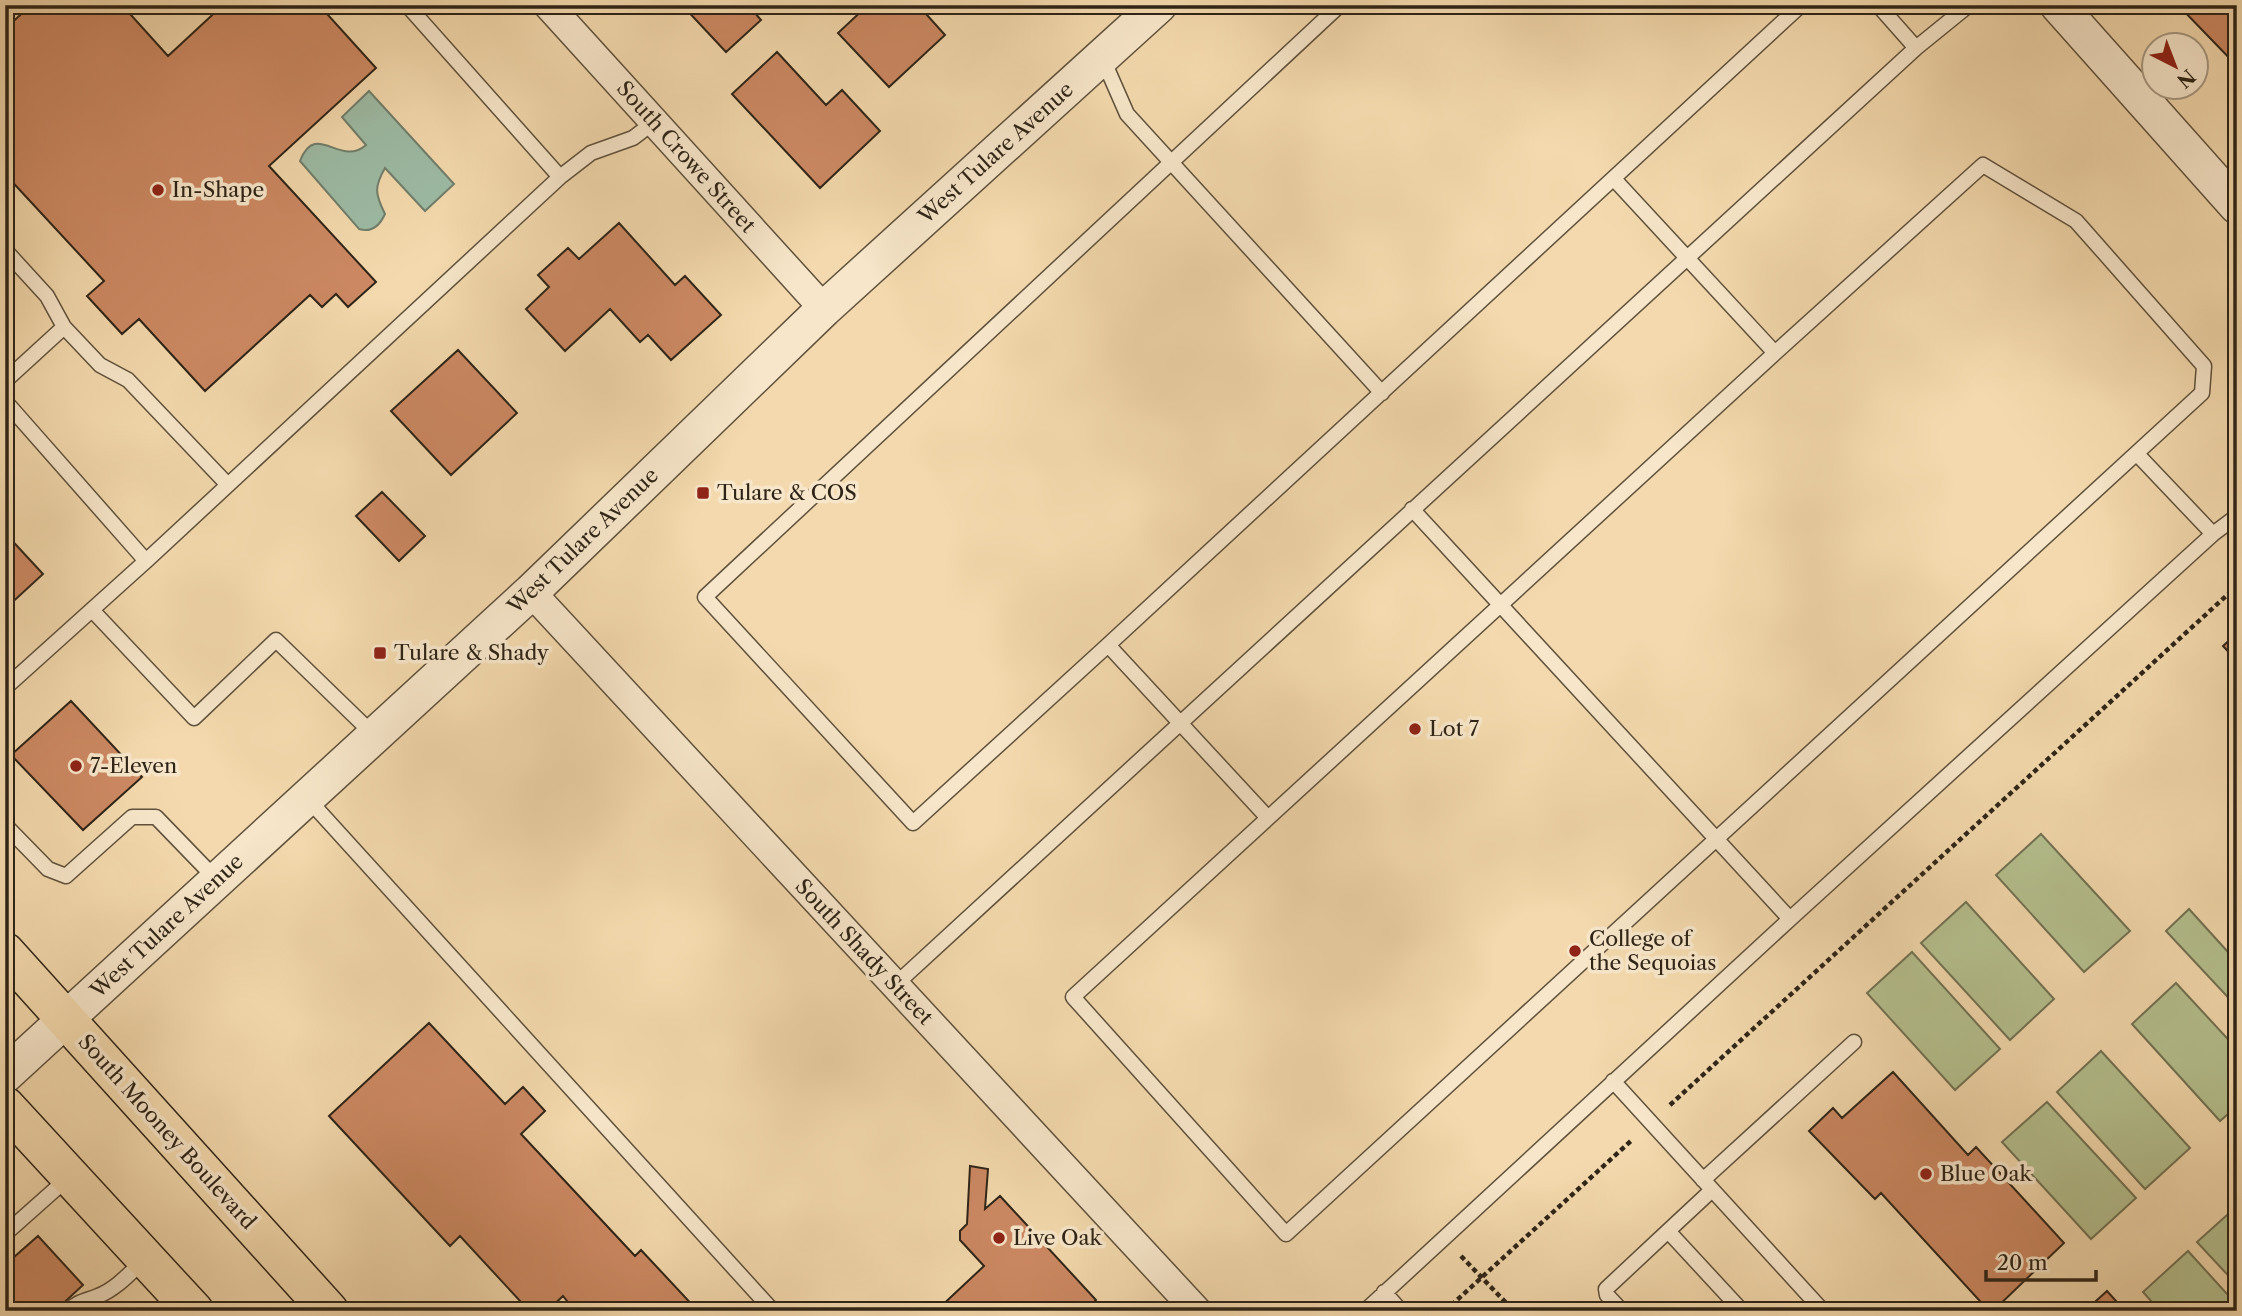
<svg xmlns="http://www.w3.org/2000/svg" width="2242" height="1316" viewBox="0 0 2242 1316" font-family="'Libre Caslon Text',serif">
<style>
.green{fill:#b5c08f;stroke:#727253;stroke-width:2}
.water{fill:#9dbba5;stroke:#717f6c;stroke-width:2}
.building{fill:#cc8963;stroke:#2e2417;stroke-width:2}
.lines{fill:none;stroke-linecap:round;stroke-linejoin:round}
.service-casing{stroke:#5f513c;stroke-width:17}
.minor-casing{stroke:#5f513c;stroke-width:31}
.tertiary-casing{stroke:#5f513c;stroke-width:38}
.primary-casing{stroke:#2e2417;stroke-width:41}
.path{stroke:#2e2417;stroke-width:4.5;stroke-dasharray:5 3.5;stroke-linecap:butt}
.service{stroke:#f7e6ca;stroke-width:14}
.minor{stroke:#f7e6ca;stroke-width:28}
.tertiary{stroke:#f7e6ca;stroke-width:35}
.primary{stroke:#f3d9ad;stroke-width:38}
.poi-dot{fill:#8f2418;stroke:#f7e6ca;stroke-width:2.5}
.labels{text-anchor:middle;stroke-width:7;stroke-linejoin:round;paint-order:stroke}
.street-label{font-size:21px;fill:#2e2417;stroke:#f7e6ca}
.poi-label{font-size:21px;fill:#2e2417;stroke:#f7e6ca;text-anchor:start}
</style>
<rect width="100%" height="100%" fill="#f3d9ad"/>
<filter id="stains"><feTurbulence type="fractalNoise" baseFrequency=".00286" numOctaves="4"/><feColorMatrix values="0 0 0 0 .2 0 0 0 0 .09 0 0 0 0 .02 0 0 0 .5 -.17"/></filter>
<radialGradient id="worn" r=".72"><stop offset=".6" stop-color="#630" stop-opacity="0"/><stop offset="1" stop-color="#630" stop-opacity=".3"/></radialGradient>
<path class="green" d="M2041,834L2130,931L2084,972L1996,875Z
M2237,857V953L2230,922Z
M1966,902L2054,999L2010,1040L1921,943Z
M2189,909L2237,962V1007L2166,931Z
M1912,952L2000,1049L1955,1090L1867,993Z
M2176,983L2237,1049V1106L2220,1121L2132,1024Z
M2101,1051L2190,1148L2145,1189L2057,1092Z
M2047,1102L2136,1198L2091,1239L2002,1142Z
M2237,1206V1285L2197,1242Z
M2188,1251L2237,1305V1311H2160L2143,1292Z"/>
<path class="water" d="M369,91L454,184L425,211L385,168C374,187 375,194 385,214C380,225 372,233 359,229L300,161C316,120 340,168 366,145L342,117Z"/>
<path class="building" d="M31,5H122L168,56L223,5H319L376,68L269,166L376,282L348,307L336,294L322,307L310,295L205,391L139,319L122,334L87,296L104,281L5,174V29Z
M682,5H748L761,20L726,52Z
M868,5H918L945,35L889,87L838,33Z
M2178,5H2237V66Z
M777,52L826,105L842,90L880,131L820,188L732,94Z
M619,223L675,285L685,276L721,315L671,360L648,335L640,342L610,309L565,351L526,309L549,287L538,275L568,248L579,259Z
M458,350L517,413L451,475L391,411Z
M382,492L425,536L399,561L356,516Z
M5,533L43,574L5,609Z
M2237,633V661L2223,646Z
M71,701L142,777L83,830L11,755Z
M429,1023L505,1104L523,1087L545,1111L521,1134L635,1256L641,1250L698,1311H575L563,1296L547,1311H518L516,1308L521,1302L460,1236L450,1246L329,1116Z
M1893,1072L1968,1155L1976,1147L2064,1243L1993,1311H1989L1881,1193L1875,1199L1809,1131L1833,1108L1842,1118Z
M970,1166L988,1169L985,1209L1000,1196L1096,1300L1085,1311H936L984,1266L960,1240V1231L967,1224Z
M38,1236L83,1285L55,1311H5V1265Z
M2107,1291L2125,1311H2085Z
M882,1305L896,1311H816V1307L874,1310Z"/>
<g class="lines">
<g class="service-casing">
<path id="service" d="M407,5L560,177
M1878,5L1916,48
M1102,57L1127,114L1382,393
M1614,179L1775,353L1983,165L2076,221L2204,366L2202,393L1286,1234L1073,997L1775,353
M5,250L47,296L64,327L100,365L128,380L228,485
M5,381L64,327
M5,401L146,561L560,177L591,153L633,138L654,122
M2137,454L2213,534
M1412,509L1790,919
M92,610L194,718L276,640L374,735
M1108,645L913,823L705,597L1340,5
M5,688L146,561
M307,798L773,1311
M1268,818L1108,645L1801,5
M5,825L48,869L66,876L132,817H156L216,879
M895,985L1916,48L1969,5
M1613,1081L1823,1311
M1703,1180L1854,1042
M1668,1231L1712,1190
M5,1234L68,1178
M1384,1292L1401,1311
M68,1311C78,1301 86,1301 98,1296C116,1289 130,1273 144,1260
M1365,1311L1790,919L2213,534L2237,516
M1622,1311L1607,1295L1606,1289L1668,1231L1742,1311"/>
</g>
<g class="minor-casing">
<path id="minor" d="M548,5L824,309
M531,592L1197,1311"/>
</g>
<g class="tertiary-casing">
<path id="tertiary" d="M2058,5L2237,206
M5,1075L531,592L824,309L1159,5"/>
</g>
<g class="primary-casing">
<path id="primary" d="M5,952L329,1311
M5,1106L194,1311"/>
</g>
<path class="path" d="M1670,1105L2237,586
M1461,1256L1514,1311
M1274,1311L1299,1305L1304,1311
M1445,1311L1633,1139"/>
<use href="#service" class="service"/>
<use href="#minor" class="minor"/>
<use href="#tertiary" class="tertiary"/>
<use href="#primary" class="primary"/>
</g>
<g class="poi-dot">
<circle cx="158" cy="190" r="7"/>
<rect x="696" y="486" width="14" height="14" rx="3.5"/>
<rect x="373" y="646" width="14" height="14" rx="3.5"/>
<circle cx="1415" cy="729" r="7"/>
<circle cx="76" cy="766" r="7"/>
<circle cx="1575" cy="951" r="7"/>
<circle cx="1926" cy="1174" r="7"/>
<circle cx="999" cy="1238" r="7"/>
</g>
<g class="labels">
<g class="street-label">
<text transform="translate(996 153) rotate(-42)" y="7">West Tulare Avenue</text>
<text transform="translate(686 157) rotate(48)" y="7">South Crowe Street</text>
<text transform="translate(583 541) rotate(-44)" y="7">West Tulare Avenue</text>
<text transform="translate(167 926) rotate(-43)" y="7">West Tulare Avenue</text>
<text transform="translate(864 952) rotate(47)" y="7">South Shady Street</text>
<text transform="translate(167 1132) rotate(48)" y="7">South Mooney Boulevard</text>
</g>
<g class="poi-label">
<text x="172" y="197">In-Shape</text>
<text x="717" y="500">Tulare &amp; COS</text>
<text x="394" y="660">Tulare &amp; Shady</text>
<text x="1429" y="736">Lot 7</text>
<text x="90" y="773">7-Eleven</text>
<text x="1589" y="946">College of<tspan x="1589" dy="24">the Sequoias</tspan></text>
<text x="1940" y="1181">Blue Oak</text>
<text x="1013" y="1245">Live Oak</text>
</g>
</g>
<rect width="2242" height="1316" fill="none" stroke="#f3d9ad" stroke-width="28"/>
<rect x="7" y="7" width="2228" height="1302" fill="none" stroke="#2e2417" stroke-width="3.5"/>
<rect x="14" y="14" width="2214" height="1288" fill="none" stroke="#2e2417" stroke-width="2"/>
<g transform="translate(2175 66) rotate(138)"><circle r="33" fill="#f7e6ca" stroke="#a79882" stroke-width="2"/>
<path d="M0-5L12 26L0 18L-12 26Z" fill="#8f2418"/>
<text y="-10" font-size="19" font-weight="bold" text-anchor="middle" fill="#2e2417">N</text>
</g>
<path d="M1986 1270v10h110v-10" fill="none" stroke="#2e2417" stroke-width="3.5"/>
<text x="1997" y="1270" font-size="21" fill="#2e2417" stroke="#f7e6ca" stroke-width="5" paint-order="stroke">20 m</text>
<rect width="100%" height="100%" filter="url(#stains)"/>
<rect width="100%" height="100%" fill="url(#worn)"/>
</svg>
